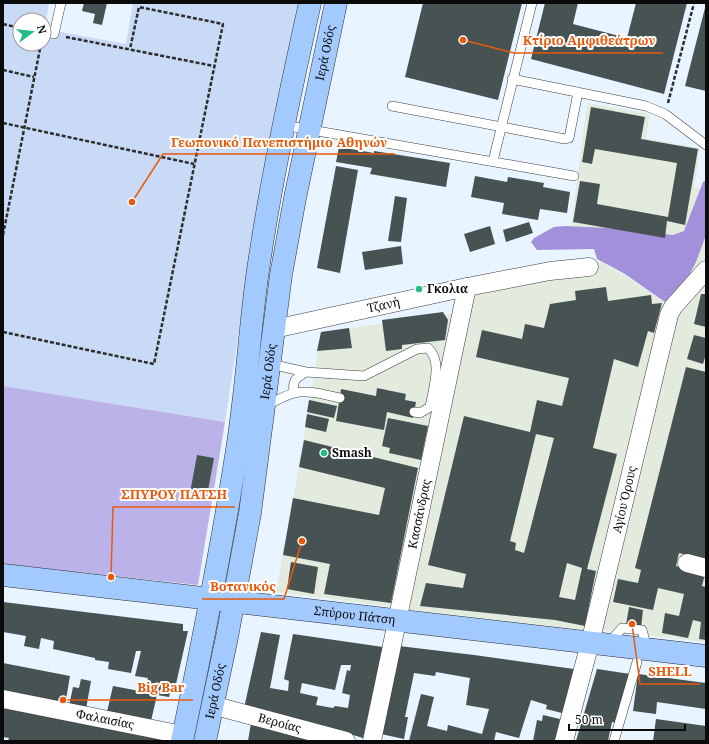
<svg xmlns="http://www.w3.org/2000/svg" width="709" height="744" viewBox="0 0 709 744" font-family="'Noto Serif',serif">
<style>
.industrial{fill:#e3eade}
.farmland{fill:#c8daf5;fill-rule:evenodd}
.green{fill:#bbb2e9}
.forest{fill:#a291da}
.building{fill:#475253;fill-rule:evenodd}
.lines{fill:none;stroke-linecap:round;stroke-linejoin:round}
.lane-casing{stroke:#3e3e3e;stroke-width:10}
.street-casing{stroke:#3e3e3e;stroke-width:19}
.secondary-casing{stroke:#2d2d2d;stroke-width:23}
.path{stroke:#2d2d2d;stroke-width:2.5;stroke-dasharray:4 2;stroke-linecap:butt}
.lane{stroke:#fff;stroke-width:9}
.street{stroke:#fff;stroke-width:18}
.secondary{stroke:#a3caff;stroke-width:22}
.poi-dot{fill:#20bd84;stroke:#fff;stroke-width:1.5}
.labels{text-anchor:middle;stroke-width:4;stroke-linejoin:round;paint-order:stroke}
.street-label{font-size:12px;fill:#0b0b0b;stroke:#fff}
.poi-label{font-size:12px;font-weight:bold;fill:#0b0b0b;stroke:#fff;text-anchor:start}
.leader{fill:none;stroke:#e8590c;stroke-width:1.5}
.callout-dot{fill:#e8590c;stroke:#fff;stroke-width:1.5}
.callout-label{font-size:13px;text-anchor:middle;font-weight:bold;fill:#e8590c;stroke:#fff;stroke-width:4;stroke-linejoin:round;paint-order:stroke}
</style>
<rect width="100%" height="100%" fill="#e8f4ff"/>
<path class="industrial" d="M587,103L650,114L646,138L700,148L694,187L706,190V642L601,630L679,311L571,227Z
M597,260L624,275L665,302L585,630L404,609L475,294L552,278L597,272Z
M452,314L393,607L276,592L299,467L321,332Z"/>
<path class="farmland" d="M3,3H49L45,29L126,44L133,3H302L247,279L225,422L3,386ZM20,20H44V44H20Z"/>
<path class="green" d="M3,386L225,422L198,585L3,564Z"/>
<path class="forest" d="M706,180V235L696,262L685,283L668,302H665L625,274L597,259L594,249L537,250L531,242L534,238L554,227L565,226L607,228L673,235L684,231L703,182Z"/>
<path class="building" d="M84,3H107L102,25L93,23L95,14L82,11Z
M423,3H522L498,100L405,77Z
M545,3H578L573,24L627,38L636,3H687L664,94L531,59Z
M705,8H706V91L685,86Z
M591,107L645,117L641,139L698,149L685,225L667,221L665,238L573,222L580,181L600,184L597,204L668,217L677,163L595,149L592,164L582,162Z
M339,147L374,153V151L450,163L446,187L370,174L372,168L336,162Z
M336,166L358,170L340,273L317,268Z
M475,176L507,182L508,177L544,183L543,187L570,192L567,213L540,209L538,220L502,214L504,203L471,197Z
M395,196L407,198L401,242L388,241Z
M529,222L533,233L506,242L503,230Z
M490,226L495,244L470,252L464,234Z
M401,246L403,264L365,270L362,252Z
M606,287L608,301L651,295L652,304L662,303L654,333L648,331L638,367L614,359L593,448L617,454L587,569L596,571L585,626L555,620L420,606L426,583L463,588L466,574L428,565L464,416L530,432L537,400L562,406L569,378L476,357L482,330L522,339L525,324L544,328L550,304L576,300L575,291ZM536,434L554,438L524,553L515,550L516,543L510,541ZM567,563L582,568L575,600L559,597Z
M701,294H706V327L694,324Z
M443,312L448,320L445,340L402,345V349L386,351L382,320Z
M349,328L352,348L317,351L321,332Z
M694,335L706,338V354L703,364L687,359Z
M686,367L706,372V560L679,553L676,566L705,574L702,586L706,587V640L699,639L701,622L693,620L688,638L662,633L665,613L679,616L684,594L658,588L653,610L613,602L618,579L638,583L641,570L635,568Z
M377,388L406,394L405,400L416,402L413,418L387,412L384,430L336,421L341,389L376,396Z
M309,400L337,406L334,418L307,412Z
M307,414L329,419L326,432L305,427Z
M388,418L428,426L421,460L389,453L390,448L382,446Z
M304,440L418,468L391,603L324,594L330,564L283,555L293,498L379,515L385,488L299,467Z
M197,455L214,458L207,496L190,493Z
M291,562L318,567L314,594L287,589Z
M3,602L183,624V631H188L176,684L172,683L169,697L157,695L151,721L107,712L113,686L145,692L148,678L135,676L141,651H136L131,673L108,669L109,662L95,660V658L53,649L54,641L41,638L39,649L24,646L26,636L3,632Z
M629,607L643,610L641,628L626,625Z
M261,632L280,635L270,688L288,691L289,681L284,679L293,634L383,647L363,738L330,728L244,708ZM341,665H351L350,671L347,670L342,693L350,695L348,708L335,706L333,708L316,705L318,697L300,693L302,683L335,690Z
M399,646L474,655L574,669L562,713L546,709L547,705L531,700L519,738L496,732L494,741H409L421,694L434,697L427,726L447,731L448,725L482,734L489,709L466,705L470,678L436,672L435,676L414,673L405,717H408L404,739L381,734Z
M3,663L70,676L65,705L3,692Z
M597,669L630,674L616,723L612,722L608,741H576Z
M638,674L706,683V709L657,702L656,714L633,711Z
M81,679L91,681L86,709L69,706L73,687L79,688Z
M3,708L163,739V741H8L9,738L3,737Z
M543,715L560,719L555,741H533L537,720L542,721Z
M656,719L706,726V741H653Z
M251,723L311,741H248Z"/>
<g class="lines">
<g class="lane-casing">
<path id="lane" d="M54,34L61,3
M512,79L646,106L665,114L706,145
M392,106L565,139L569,138L578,92
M283,125L574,176
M493,161L532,3
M270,364L306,372L364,376L417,349L428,348C443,361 433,389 430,407L420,413L414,412
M294,392C292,380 296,378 306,372
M265,407C297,387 305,390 340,398
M609,643L622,628L642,630L647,648
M614,741L637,662"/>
</g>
<g class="street-casing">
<g id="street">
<path id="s1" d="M274,329L467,287L550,271L589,267"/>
<path d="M687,563L706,568"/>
<path id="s2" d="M3,699L183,735"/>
<path id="s3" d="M212,705L346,741"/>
<path id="s4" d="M372,741L467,287"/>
<path id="s5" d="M564,741L590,643L669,315L673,307L706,270"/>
</g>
</g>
<g class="secondary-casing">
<g id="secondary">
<path id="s6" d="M3,575L706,656"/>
<path d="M182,741C202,646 221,552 236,456C246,397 249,336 257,277C270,185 290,93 310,3"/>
<path id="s7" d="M205,741L227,637L250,513L281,275L295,198L336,3"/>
</g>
</g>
<path class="path" d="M3,24L20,28
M66,37L214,66
M3,70L34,77
M668,103L694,3
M3,123L194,164
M3,235L41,44
M3,332L154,364L223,24L139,7L130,49"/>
<use href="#lane" class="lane"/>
<use href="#street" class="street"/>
<use href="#secondary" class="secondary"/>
</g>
<g class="poi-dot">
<circle cx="419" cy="289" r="4"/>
<circle cx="324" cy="453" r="4"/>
</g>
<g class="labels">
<g class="street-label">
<text dy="4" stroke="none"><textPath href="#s7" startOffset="699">Ιερά Οδός</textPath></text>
<text dy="4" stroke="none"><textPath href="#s1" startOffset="112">Τζανή</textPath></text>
<text dy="4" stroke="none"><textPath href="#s7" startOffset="375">Ιερά Οδός</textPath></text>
<text dy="4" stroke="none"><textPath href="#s5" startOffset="249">Αγίου Όρους</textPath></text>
<text dy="4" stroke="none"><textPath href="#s4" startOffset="232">Κασσάνδρας</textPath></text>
<text dy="4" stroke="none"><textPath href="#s6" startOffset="354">Σπύρου Πάτση</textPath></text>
<text dy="4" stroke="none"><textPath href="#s7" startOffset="51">Ιερά Οδός</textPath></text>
<text dy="4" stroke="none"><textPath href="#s2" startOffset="104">Φαλαισίας</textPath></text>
<text dy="4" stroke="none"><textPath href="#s3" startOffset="70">Βεροίας</textPath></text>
</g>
<g class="poi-label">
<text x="427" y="293">Γκολια</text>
<text x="332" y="457">Smash</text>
</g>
</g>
<path class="leader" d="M463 40L514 53H663M132 202L163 154H395M111 577L113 507H235M302 541L284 599H202M632 624L640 684H700M63 700L129 700H193"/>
<g class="callout-dot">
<circle cx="463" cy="40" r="4"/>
<circle cx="132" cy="202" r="4"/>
<circle cx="111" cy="577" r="4"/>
<circle cx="302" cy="541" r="4"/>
<circle cx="632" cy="624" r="4"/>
<circle cx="63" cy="700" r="4"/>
</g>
<g class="callout-label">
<text x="589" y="45">Κτίριο Αμφιθεάτρων</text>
<text x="279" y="147">Γεωπονικό Πανεπιστήμιο Αθηνών</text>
<text x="174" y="499">ΣΠΥΡΟΥ ΠΑΤΣΗ</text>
<text x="243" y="591">Βοτανικός</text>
<text x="670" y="676">SHELL</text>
<text x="161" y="692">Big Bar</text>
</g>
<rect width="709" height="744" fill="none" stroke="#0b0b0b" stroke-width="8"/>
<g transform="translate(32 32) rotate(75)"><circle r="19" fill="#ffffff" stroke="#9d9d9d"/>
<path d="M0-3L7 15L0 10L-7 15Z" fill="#20bd84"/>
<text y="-6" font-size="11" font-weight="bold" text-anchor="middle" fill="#0b0b0b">N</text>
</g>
<path d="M569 724v6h116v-6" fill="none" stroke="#0b0b0b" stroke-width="2"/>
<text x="575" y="724" font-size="12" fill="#0b0b0b" stroke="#ffffff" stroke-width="3" paint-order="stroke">50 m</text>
</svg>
